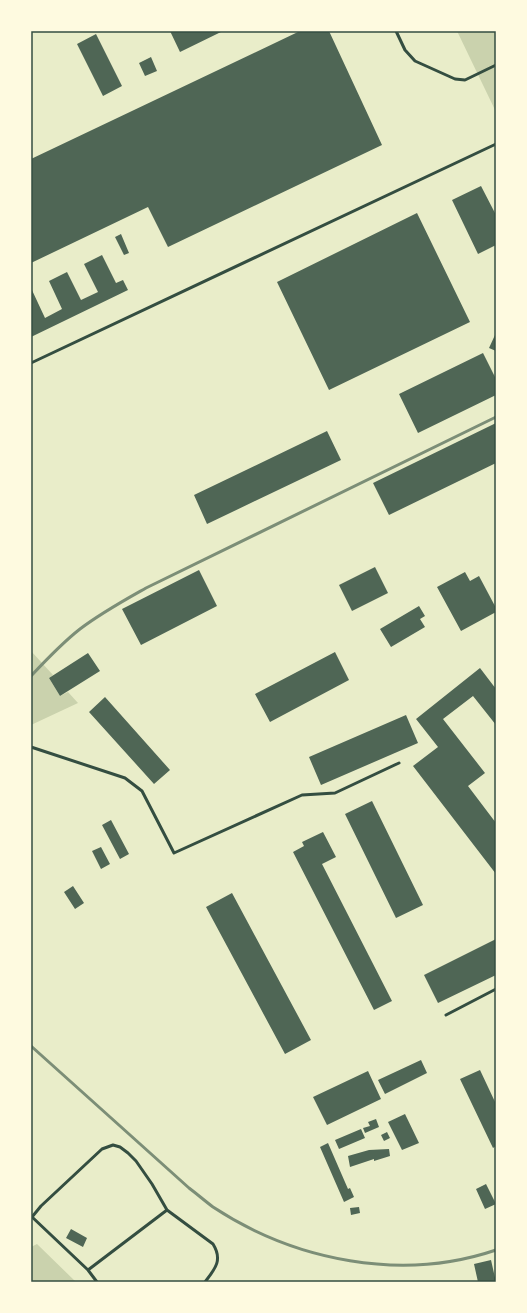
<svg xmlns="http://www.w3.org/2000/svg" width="527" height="1313" viewBox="0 0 527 1313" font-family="'Work Sans',sans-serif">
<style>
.green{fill:#cad2ad}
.building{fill:#4f6655}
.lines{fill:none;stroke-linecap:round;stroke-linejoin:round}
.service{stroke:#344e41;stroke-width:3}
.rail{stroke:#7c8e77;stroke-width:3}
.neatline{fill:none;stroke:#344e41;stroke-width:1.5}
</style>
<rect width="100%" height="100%" fill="#e9edc9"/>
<path class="green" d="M457,31H496V112Z
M31,651L53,675L49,678L60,696L68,692L78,703L31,725Z
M37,1244L76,1282H31V1247Z"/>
<path class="building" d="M170,31H223L180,52Z
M300,31H329L382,145L168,247L148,207L31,263V159Z
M96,34L122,86L103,96L77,44Z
M151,57L157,71L145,76L139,63Z
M481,186L496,215V245L478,254L452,200Z
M417,213L470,322L329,390L277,282Z
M121,234L129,253L124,255L115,237Z
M102,255L116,283L123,280L128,290L31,337V288L45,318L62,309L49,281L67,272L81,300L98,292L84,264Z
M495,335L496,336V351L489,348Z
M483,353L496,379V395L418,433L399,394Z
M496,423V463L389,515L373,483Z
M327,431L341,460L207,524L194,495Z
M375,567L388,593L352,611L339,585Z
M199,570L217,606L141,645L122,609Z
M465,572L470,581L479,576L496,608V612L461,631L437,587Z
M419,606L425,616L420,619L425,627L391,647L380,629Z
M335,652L349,680L270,722L255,694Z
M88,653L100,671L60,696L49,678Z
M480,668L496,689V725L473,696L443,719L485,773L468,786L496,823V874L413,766L438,747L416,719Z
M105,697L170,770L154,784L89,712Z
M406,715L418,743L321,785L309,757Z
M372,801L423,905L396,918L345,814Z
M111,820L129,854L120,859L102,825Z
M323,832L336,857L322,864L392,1001L374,1010L293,852L304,846L302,842Z
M101,847L110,864L101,869L92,851Z
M73,886L84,903L75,909L64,892Z
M232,893L311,1040L285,1054L206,907Z
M496,939V975L438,1003L424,975Z
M421,1060L427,1073L385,1094L378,1080Z
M480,1070L496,1104V1146L493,1148L460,1079Z
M368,1071L381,1099L327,1125L313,1097Z
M405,1114L419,1143L402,1150L388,1122Z
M376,1119L379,1127L365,1133L363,1128L370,1126L368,1122Z
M361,1129L365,1138L339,1149L335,1140Z
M387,1132L390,1138L384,1141L381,1135Z
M328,1143L348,1189L350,1188L354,1197L344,1202L320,1147Z
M389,1149L390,1156L374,1161V1159L350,1167L348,1156L369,1150Z
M486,1184L496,1204L485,1209L476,1189Z
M359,1207L360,1213L351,1215L350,1208Z
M71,1229L87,1238L83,1247L66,1238Z
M491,1260L496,1282H478L474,1264Z"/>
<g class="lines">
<path class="service" d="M396,31L405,50L415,61L455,79L465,80L496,65
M31,363L496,144
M31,747L125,778L142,791L174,853L302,795L335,793L399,763
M446,1015L496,989
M31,1216L88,1270L97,1282
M32,1217L41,1206L102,1149L113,1145L120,1147L128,1153L136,1161L152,1184L167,1210L213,1244C223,1260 215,1269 205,1282
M88,1270L167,1210"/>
<path class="rail" d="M31,676C46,660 62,643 80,629C101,613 123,601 146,588L496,417
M31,1046L189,1188C197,1194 205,1201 213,1207C295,1261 402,1282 496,1250"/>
</g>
<rect width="527" height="1313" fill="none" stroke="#fefae0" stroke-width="64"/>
<rect x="32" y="32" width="463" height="1249" class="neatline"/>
</svg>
